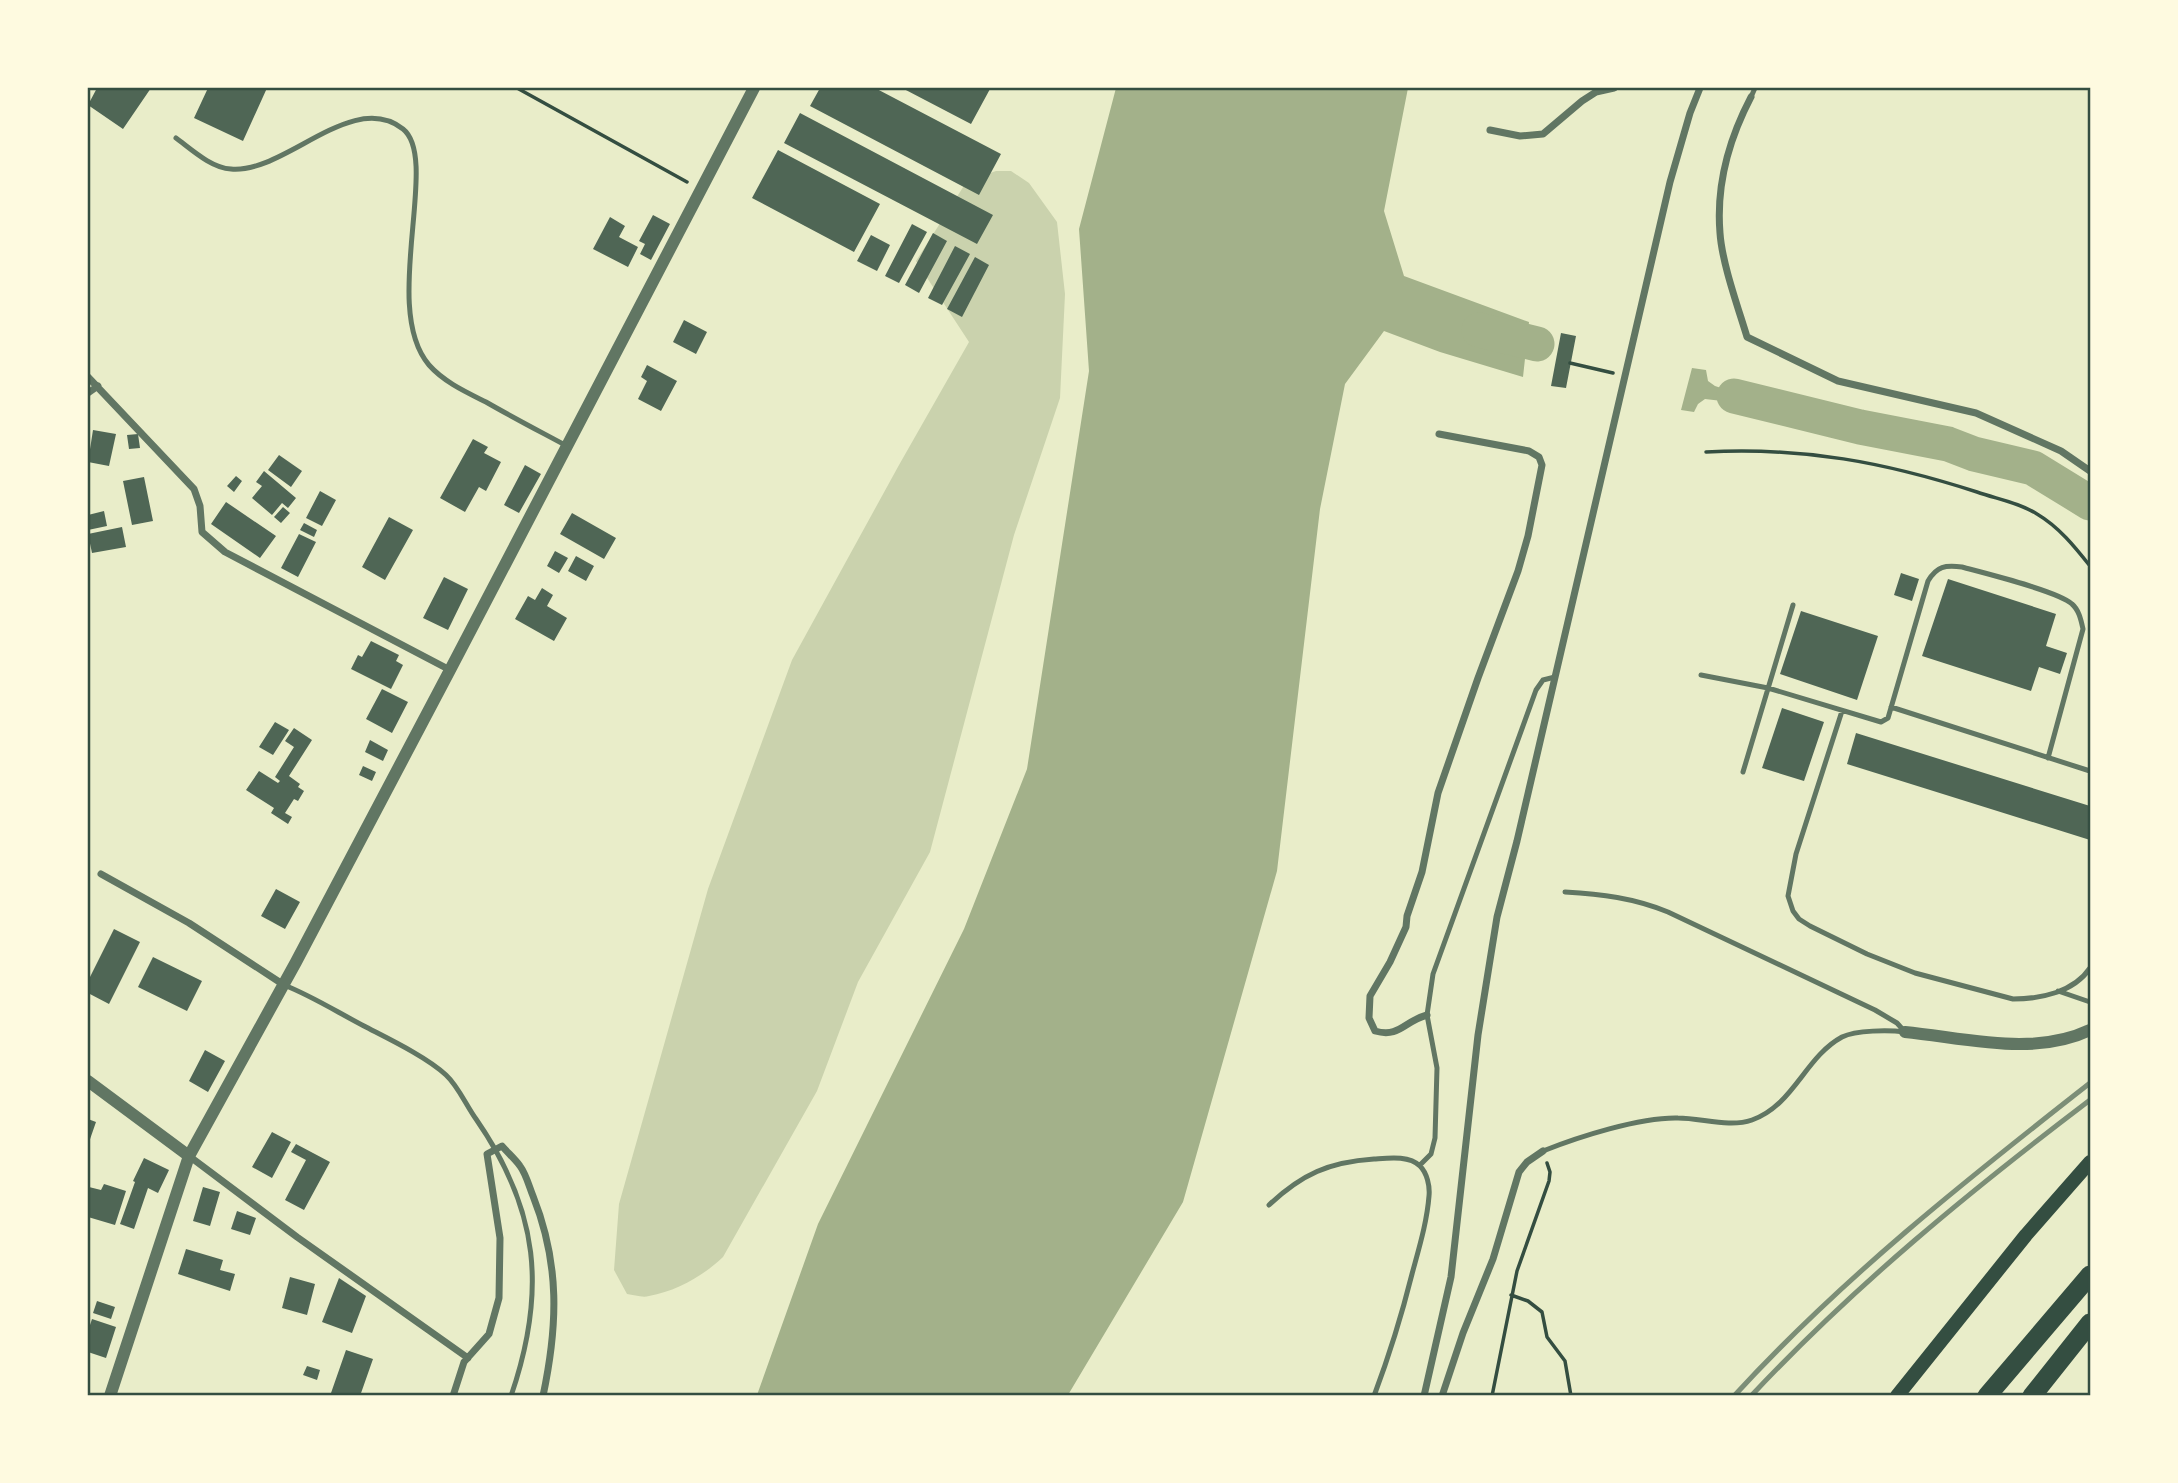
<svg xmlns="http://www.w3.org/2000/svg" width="2178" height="1483" viewBox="0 0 2178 1483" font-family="Cabin,sans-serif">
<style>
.green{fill:#cad2ad}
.water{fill:#a3b18a}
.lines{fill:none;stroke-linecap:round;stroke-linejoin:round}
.river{stroke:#a3b18a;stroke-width:35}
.building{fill:#4f6655}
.path{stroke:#344e41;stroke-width:3.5}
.service{stroke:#617663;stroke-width:5}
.minor{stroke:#617663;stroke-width:7}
.tertiary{stroke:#617663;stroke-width:12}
.secondary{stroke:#344e41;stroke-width:14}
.trunk{stroke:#344e41;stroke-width:19}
.rail{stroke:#7c8e77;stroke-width:5}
.neatline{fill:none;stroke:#344e41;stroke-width:2.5}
</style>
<rect width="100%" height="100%" fill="#e9edc9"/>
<path class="green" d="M996,171H1011L1029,183L1057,222L1065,294L1060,398L1014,535L930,852L858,982L817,1091L723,1257C703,1276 677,1291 649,1296C643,1298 634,1295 627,1294L614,1270L619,1204L708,889L792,660L899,465L969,342L916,261L967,181Z"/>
<path class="water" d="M1116,88H1408L1384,211L1404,276L1529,322L1523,377L1440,352L1384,331L1345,384L1320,509L1277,871L1183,1202L1068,1395H757L818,1224L964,929L1027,769L1089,371L1079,229Z
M1692,368L1706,370L1708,381L1715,386L1782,408L1705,399L1698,404L1694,412L1681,410Z"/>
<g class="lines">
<path class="river" d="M1479,330L1537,344
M1734,396L1860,427L1948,444L1974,454L2033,468L2090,503"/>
</g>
<path class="building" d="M97,88H151L123,129L88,105Z
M208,88H267L243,141L194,118Z
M820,88H875L1001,154L979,195L810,106Z
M902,88H987L990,89L971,124Z
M800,113L993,215L977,244L784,143Z
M778,150L880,204L854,252L752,198Z
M653,215L670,224L651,260L640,254L645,244L639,241Z
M610,217L625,226L619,237L638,247L628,267L593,249Z
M912,224L927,232L899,283L885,276Z
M933,233L947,241L919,293L905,285Z
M871,235L890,245L877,271L857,261Z
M955,246L970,254L942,305L928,298Z
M975,257L989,265L962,317L947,309Z
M684,320L707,332L696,354L673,342Z
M1561,333L1576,336L1566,388L1551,386Z
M647,365L677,381L661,411L638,399L647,381L641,377Z
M93,430L116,434L109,466L88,462Z
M138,434L140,448L129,449L127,435Z
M473,439L488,447L484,453L501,462L486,491L479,487L465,512L440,498Z
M279,455L302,471L291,487L268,470Z
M525,465L541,474L519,513L504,505Z
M264,471L296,498L288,508L282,503L272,515L252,498L262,486L256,482Z
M236,476L242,481L234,492L227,486Z
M144,477L153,521L132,525L123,481Z
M320,491L336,500L322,526L306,518Z
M226,502L276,536L260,558L211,524Z
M283,507L290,513L281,523L274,517Z
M104,511L107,526L88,530V515Z
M572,513L616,538L604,559L560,534Z
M389,517L413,530L385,580L362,567Z
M304,523L317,530L314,537L300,530Z
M122,527L126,547L92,553L88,534Z
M299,534L316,542L298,577L281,568Z
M555,551L568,558L559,573L547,566Z
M576,556L594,566L586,581L568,571Z
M1901,573L1919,579L1912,601L1894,595Z
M444,577L468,589L448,630L423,618Z
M1948,579L2056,614L2046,646L2067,653L2060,674L2039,667L2031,691L1922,656Z
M542,588L553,595L547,606L567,618L554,641L515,619L528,596L535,600Z
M1801,611L1878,636L1857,700L1780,674Z
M371,641L399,655L396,661L403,665L391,689L351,669L358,655L362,657Z
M382,689L408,702L392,733L366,719Z
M1782,708L1824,722L1804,781L1762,768Z
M275,722L289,730L273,755L259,747Z
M294,728L312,740L289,776L300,784L298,787L304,791L298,801L294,799L285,813L292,817L288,824L271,813L274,808L246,790L259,771L278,783L280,781L275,777L294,747L285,741Z
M1856,733L2090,806V840L1847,764Z
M370,740L388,750L383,761L365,752Z
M363,766L376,772L372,781L359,775Z
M276,889L300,902L285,929L261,916Z
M114,929L140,942L109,1004L88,993V981Z
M153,957L202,981L187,1011L138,987Z
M205,1050L225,1061L208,1092L189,1081Z
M88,1119L96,1122L88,1145Z
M272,1132L291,1142L272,1178L252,1167Z
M296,1144L330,1162L304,1210L285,1200L306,1160L291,1152Z
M144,1158L169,1170L158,1193L148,1188L134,1229L120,1224L135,1182L133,1181Z
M104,1184L126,1191L115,1225L88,1217L89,1187L101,1190Z
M203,1187L220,1192L210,1226L193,1221Z
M237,1211L256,1218L250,1235L231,1229Z
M186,1249L223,1260L220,1270L235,1274L230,1291L178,1274Z
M290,1277L315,1284L307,1315L282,1308Z
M339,1278L366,1296L352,1333L322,1322Z
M97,1301L115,1307L111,1319L93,1313Z
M92,1319L116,1327L106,1358L88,1352V1331Z
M346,1350L373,1359L360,1396L331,1393Z
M307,1366L320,1370L317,1380L303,1375Z"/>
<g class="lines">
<path class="path" d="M517,88L687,182
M1570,363L1613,373
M1706,452C1804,447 1884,462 1977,492C1997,499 2020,503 2037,514C2059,527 2075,547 2090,566
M88,568V567
M1511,1295L1528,1301L1542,1312L1547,1337L1565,1361L1571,1396
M1492,1396L1517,1271L1549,1181L1550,1172L1547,1163"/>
<path class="service" d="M1751,97L1755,88
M176,138C191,149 211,168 231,169C285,174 352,89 403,129C441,159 380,308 429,365C444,382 466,392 486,402C512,417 539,431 565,445
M1701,675L1768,688L1881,722L1888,718L1928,581C1937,566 1945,565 1962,567C1984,573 2058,591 2072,604C2079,610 2081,620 2083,629L2048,758
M1891,707L2090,771
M1842,711L1796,854L1788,896L1793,911L1799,919L1810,926L1867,954L1915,973L2013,999C2041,999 2074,992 2090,968
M1743,772L1793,605
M1565,892C1601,894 1634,898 1668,912L1875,1010L1897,1023L1905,1032
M284,985C312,996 337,1012 364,1026C387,1038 427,1057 446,1075C458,1086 466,1105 476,1119C539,1210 547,1291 511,1396
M2058,991L2090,1002
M1543,1151C1578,1137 1640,1117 1678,1118C1702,1118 1729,1128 1752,1120C1794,1105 1805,1057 1842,1037C1856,1030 1889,1030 1905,1032
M1420,1165L1431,1154L1435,1138L1437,1068L1427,1015L1433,974L1536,690L1543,680L1555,677
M1269,1205C1302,1174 1329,1162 1374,1159C1388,1158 1409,1155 1420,1166C1427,1173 1430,1186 1429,1196C1427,1222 1419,1248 1412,1274C1402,1314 1389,1356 1374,1396"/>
<path class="minor" d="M1751,97C1729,139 1716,185 1720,233C1722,263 1738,307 1747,337L1838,381L1976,413L2061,451L2090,471
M1490,130L1520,136L1543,134L1582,101L1596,92L1614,88
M88,377L194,489L200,506L202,532L225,552L450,670
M88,393L98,386
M101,874L189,923L284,985
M1427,1015C1404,1021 1400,1038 1375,1031L1369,1018L1370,996L1390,962L1406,927L1407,916L1422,872L1438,793L1478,678L1518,571L1528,536L1542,465L1539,457L1529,451L1439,434
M189,1156L297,1237L468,1358
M453,1396L464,1362L489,1334L499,1298L500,1238L487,1154L502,1146C508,1153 515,1159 520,1166C526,1174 529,1186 533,1196C560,1264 558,1325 543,1396
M1424,1396L1451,1277L1478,1035L1491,954L1497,917L1517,841L1670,182L1690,113L1700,88
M1442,1396L1463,1333L1493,1259L1519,1172L1527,1162L1543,1151"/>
<path class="tertiary" d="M1905,1032C1966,1038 2033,1057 2090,1030
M88,1081L189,1156
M110,1396L189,1156L296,962L450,670L754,88"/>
<path class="secondary" d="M1897,1396L2026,1235L2090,1162"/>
<path class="trunk" d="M1987,1396L2090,1275
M2032,1396L2090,1323"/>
<path class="rail" d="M1734,1396C1841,1279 1966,1180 2090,1083
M1751,1396C1855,1285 1970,1191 2090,1100"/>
</g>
<rect width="2178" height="1483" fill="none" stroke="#fefae0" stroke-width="178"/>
<rect x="89" y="89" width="2000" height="1305" class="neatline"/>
</svg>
